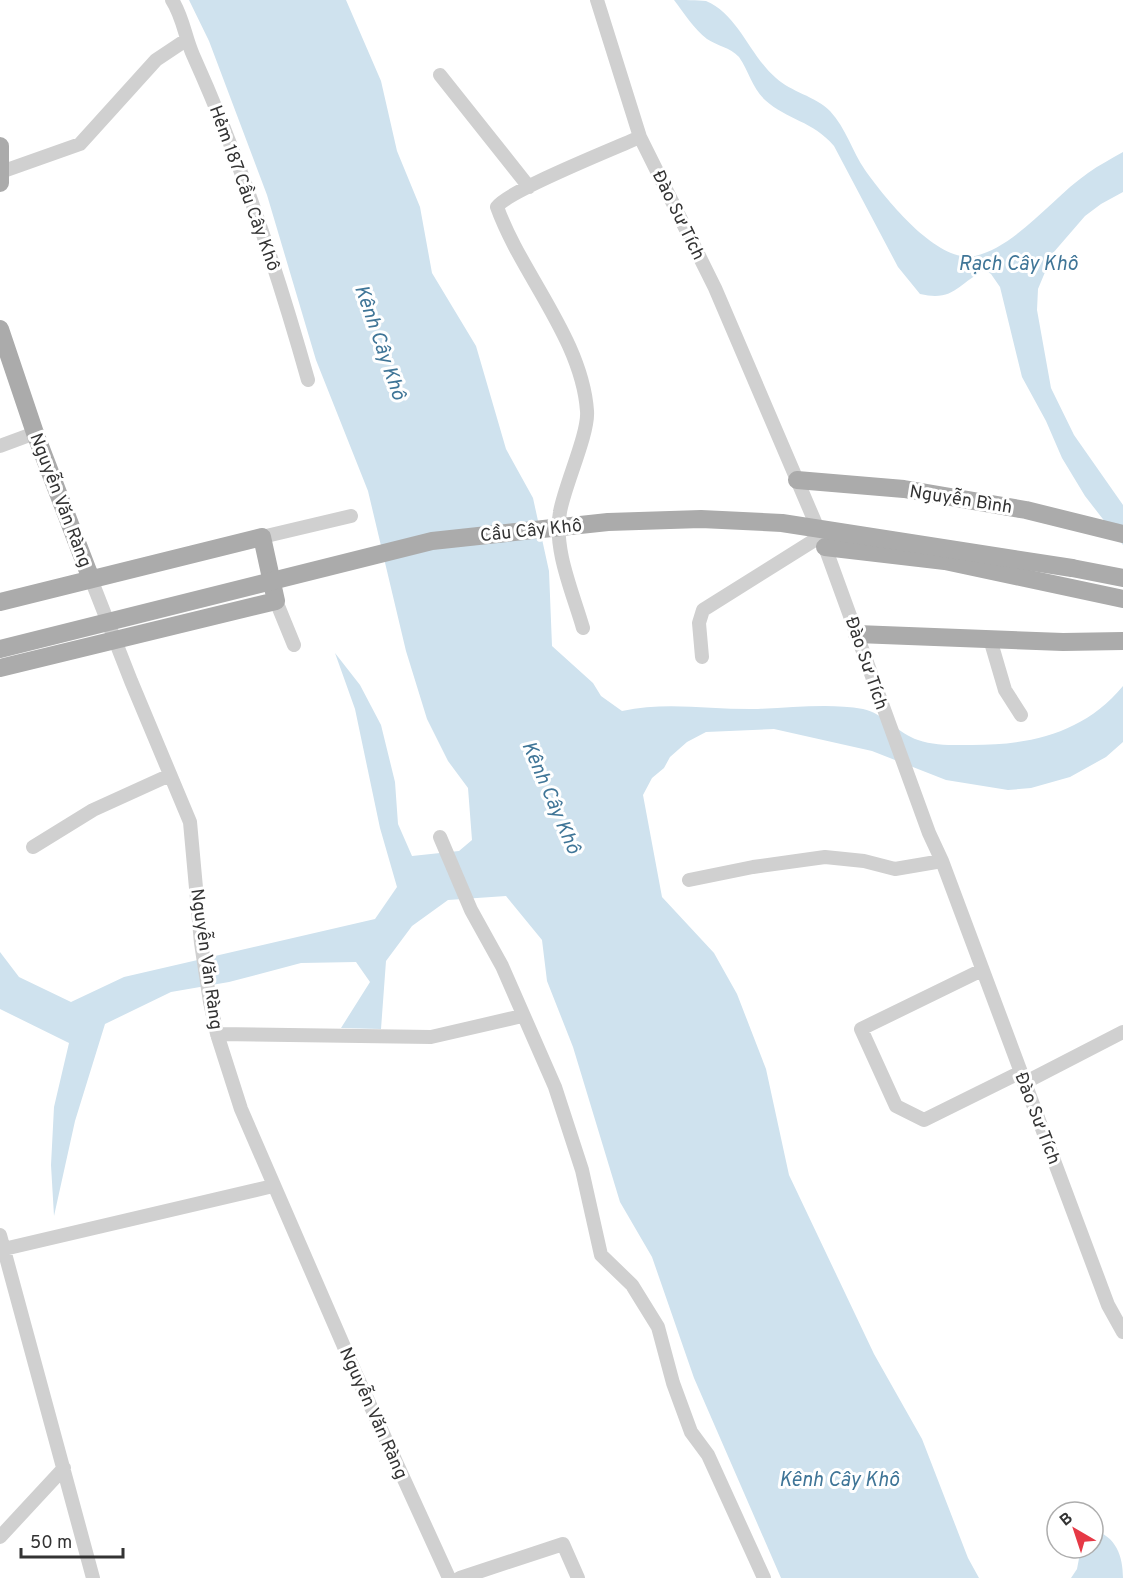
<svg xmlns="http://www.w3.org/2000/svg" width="1123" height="1578" viewBox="0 0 1123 1578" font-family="Overpass,sans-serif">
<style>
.water{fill:#cfe2ee}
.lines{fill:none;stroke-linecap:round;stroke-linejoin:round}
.minor{stroke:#d0d0d0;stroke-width:14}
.major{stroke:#ababab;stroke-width:18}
.major-bridge{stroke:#ababab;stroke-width:18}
.labels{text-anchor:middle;stroke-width:6;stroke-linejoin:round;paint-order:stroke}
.street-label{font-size:18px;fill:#333;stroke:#fff}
.water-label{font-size:20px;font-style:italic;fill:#3f7597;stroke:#fff}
</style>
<rect width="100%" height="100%" fill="#fff"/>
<path class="water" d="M189,0H346L381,81L397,151L420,207L432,273L476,346L506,449L533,498L549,571L552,646L593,683L601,696L622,711C667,701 712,710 758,709C792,708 828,703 863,709C883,713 899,734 918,740C935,746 955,745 972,745C1031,745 1084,733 1123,686V742L1106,757L1070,777L1031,788L1008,790L946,780L872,751L774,729L706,732L687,742L670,757L664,768L652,778L643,795L662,897L714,953L737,994L766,1069L789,1175L874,1354L922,1439L968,1558L979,1578H781L694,1378L652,1257L620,1202L573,1047L547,981L542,940L506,896L448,900L412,926L386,961L381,1029L341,1028L370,982L356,962L301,963L229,982L171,992L105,1024L75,1121L54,1216L51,1165L54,1107L69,1043L0,1009V952L19,977L71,1002L124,977L375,919L397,887L380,828L355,709L335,653L360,685L381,725L395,782L398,824L412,856L459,851L472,840L468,788L448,761L427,719L406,651L368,491L316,360L267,195L209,41Z
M674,0C683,0 698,0 706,1C738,14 750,56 776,78C791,92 815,96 830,111C846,128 852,151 865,170C885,198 937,264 975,256C1016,247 1053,197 1088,173C1099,165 1111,159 1123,152V192L1101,204L1085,216L1053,253L1038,289L1037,310L1051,388L1074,435L1123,505V545L1085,496L1062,458L1046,421L1022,377L1000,287L991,274L985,270C958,283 955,302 920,294L898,267L834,146C813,121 787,120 765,100C752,88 749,71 739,57C730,47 717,46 707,39C694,29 684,13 674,0Z
M1093,1530C1116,1536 1123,1556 1123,1578H1071L1077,1569L1081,1548H1093Z"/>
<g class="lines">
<path class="minor" d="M172,0C183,17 185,37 193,55C240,159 277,270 308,380
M597,0L640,137L715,288L821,536L929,833L942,861L1108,1305L1123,1332
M440,75L529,187
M1,172L80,144L156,60L186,40
M0,446L35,433
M262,537L351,516
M91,579L131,681L190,822L201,943L210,1002L217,1034L241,1109L355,1372L449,1578
M276,601L294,645
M583,628C573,593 553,549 560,512C564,487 589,433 587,411C582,339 521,274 497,207C507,191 616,148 640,137
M990,639L1005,690L1021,715
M702,657L699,623L703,610L821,536
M440,837L471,910L502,966L555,1087L582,1170L601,1255L632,1285L658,1327L673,1383L691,1432L708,1455L764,1578
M33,847L93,810L170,775
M689,880L753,867L825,857L864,861L895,869L942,861
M982,970L861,1029L896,1106L924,1120L1021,1072
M217,1034L431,1037L522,1016
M1024,1083L1123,1032
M0,1235L93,1578
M0,1250L273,1186
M0,1537L64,1468
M460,1578L563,1544L578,1578"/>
<path class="major" d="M0,146V183
M0,329L35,433L91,579
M797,480L904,489L1026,510L1123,534
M825,547L945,561L1123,599
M1072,568L1123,578
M0,602L262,537L276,601L0,668
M857,634L1063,642L1123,641"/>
<path class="major-bridge" d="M0,649L432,541L608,522L701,519L782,523L1072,568"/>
</g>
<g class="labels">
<g class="street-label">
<text transform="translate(245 188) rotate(70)" y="6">Hẻm 187 Cầu Cây Khô</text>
<text transform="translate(679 215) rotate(64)" y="6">Đào Sư Tích</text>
<text transform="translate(961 499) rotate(9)" y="6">Nguyễn Bình</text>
<text transform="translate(61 500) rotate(69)" y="6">Nguyễn Văn Ràng</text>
<text transform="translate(531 530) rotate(-6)" y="6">Cầu Cây Khô</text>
<text transform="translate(867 663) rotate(71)" y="6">Đào Sư Tích</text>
<text transform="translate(207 959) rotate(82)" y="6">Nguyễn Văn Ràng</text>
<text transform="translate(1038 1118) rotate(69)" y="6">Đào Sư Tích</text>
<text transform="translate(374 1413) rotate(66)" y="6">Nguyễn Văn Ràng</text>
</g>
<g class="water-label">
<text x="1018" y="270">Rạch Cây Khô</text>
<text transform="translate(381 342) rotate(71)" y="7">Kênh Cây Khô</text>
<text transform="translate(552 797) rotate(67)" y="7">Kênh Cây Khô</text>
<text x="839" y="1486">Kênh Cây Khô</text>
</g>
</g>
<g transform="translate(1075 1530) rotate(321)"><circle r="28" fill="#ffffff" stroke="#adadad" stroke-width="1.5"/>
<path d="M0-4.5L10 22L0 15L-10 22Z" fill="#e63946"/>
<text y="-9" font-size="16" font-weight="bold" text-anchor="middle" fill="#333333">B</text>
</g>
<path d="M21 1548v9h102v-9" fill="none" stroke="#333333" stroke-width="3"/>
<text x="30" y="1548" font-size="18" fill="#333333" stroke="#ffffff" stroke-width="4.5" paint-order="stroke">50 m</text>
</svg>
